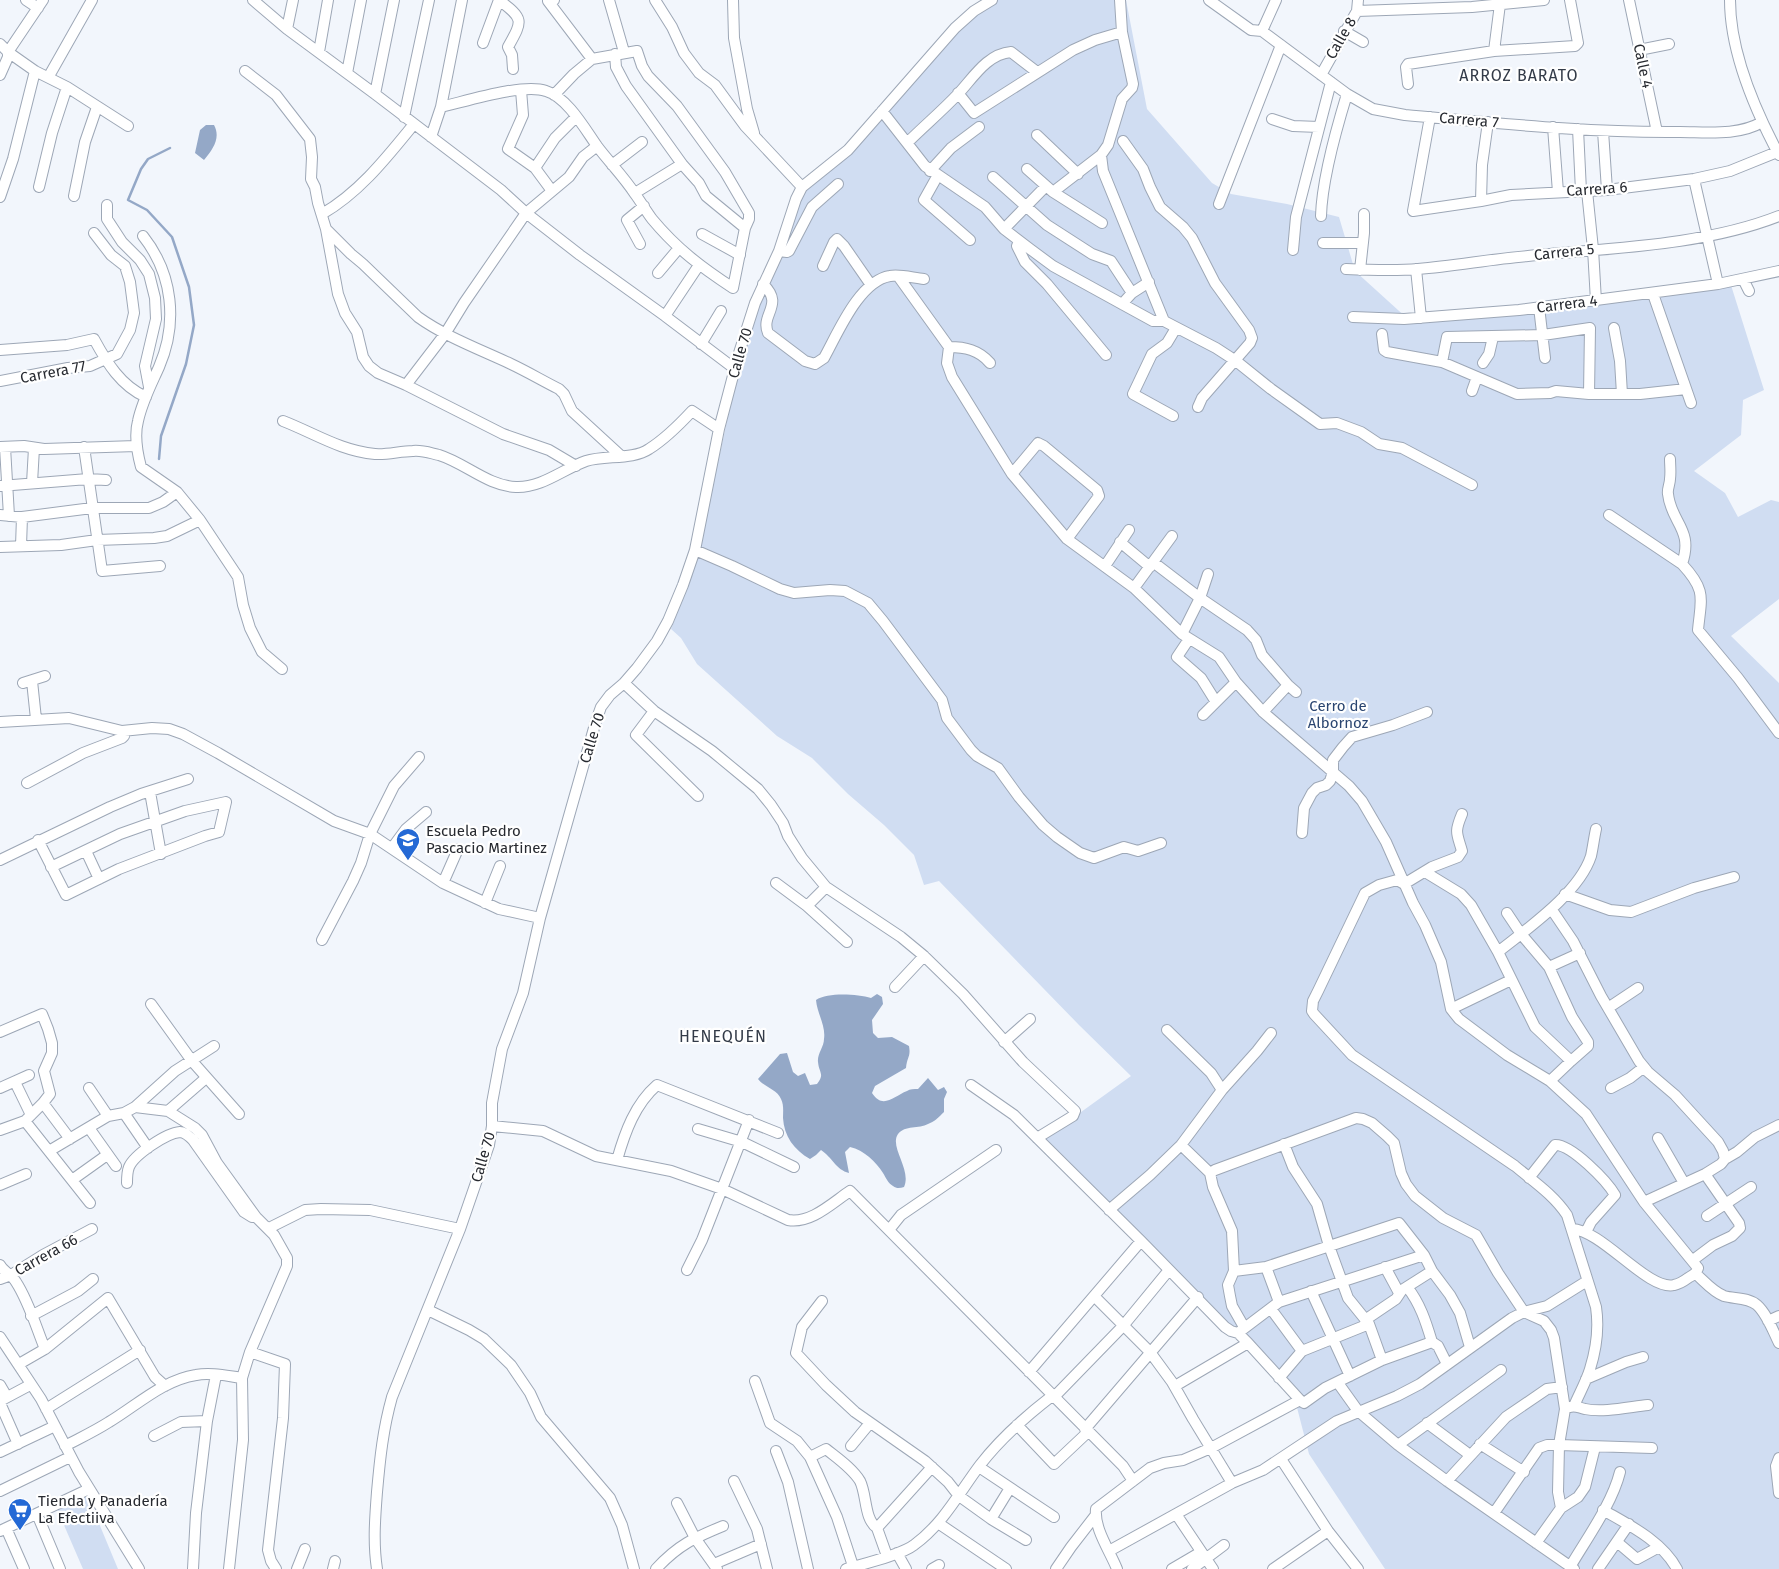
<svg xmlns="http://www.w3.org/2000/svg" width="1779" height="1569" viewBox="0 0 1779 1569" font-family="'Fira Sans',sans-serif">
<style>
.green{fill:#d0ddf2}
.water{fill:#94a8c7}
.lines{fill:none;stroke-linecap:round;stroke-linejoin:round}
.stream{stroke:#94a8c7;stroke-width:2.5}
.minor-casing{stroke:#9da7b6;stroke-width:12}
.minor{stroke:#fff;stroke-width:10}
.labels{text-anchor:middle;stroke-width:4.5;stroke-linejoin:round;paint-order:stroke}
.street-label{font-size:15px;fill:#272a30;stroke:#fff}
.park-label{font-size:15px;fill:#2a4570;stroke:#fff}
.poi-label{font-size:15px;fill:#272a30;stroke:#fff;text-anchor:start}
.neighbourhood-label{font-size:16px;letter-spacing:1px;fill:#333b48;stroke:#fff}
</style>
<rect width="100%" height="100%" fill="#f2f6fc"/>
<path class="green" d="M996,0H1126L1147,109L1212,183L1231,194L1287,204L1339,217L1355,271L1409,320L1730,282L1764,390L1743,400L1741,435L1694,471L1725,493L1738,517L1771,500L1779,502V599L1731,636L1779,683V1569H1385L1309,1454L1294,1396L1045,1138L1131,1076L1079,1025L939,881L924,885L914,855L884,825L848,794L812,758L777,736L697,664L681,638L671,629L687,588L698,555L738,370L758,305L803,189L883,113L957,26Z
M88,1497L118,1569H83L57,1509L78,1498Z"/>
<path class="water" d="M206,125H214C221,138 213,149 204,160L195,153L200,130Z
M877,994L882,997L883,1004L872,1020L873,1033L878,1038L892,1037L909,1046C911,1057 907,1057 906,1068L875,1086L872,1093C883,1110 894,1096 907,1091C910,1089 914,1089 918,1089L928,1078L938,1090L944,1087L947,1092L944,1099V1112C939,1117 934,1122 928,1124C919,1129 905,1125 898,1134C889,1147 912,1170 904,1187C900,1188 897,1189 893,1186C888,1183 886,1178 883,1173C876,1162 864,1150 850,1147L845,1152L849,1173C836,1170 832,1157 821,1150L816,1155L810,1159C794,1150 784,1136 783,1118C783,1112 784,1105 781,1099C777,1089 764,1087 758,1079L780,1054L787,1053L793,1072L798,1076L805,1073L810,1085L817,1084C825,1074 819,1073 818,1062C817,1054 824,1047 824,1039C826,1026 817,1013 816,1000C828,992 857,994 871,998Z"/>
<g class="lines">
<path class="stream" d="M159,459L161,436L186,364L194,325L189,287L172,237L147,210L128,200L141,169L148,159L170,148"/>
<g class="minor-casing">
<path id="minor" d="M26,0L38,8
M253,0L287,29L375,94L501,190L526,213L580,255L665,316L735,369
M499,0C524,19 523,20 508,47L512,55L513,69
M554,0L548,1L592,59
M609,0L624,52
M655,0L672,27L684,53L699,73L715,85L745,126L802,187
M733,0L734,38L747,109L754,133
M1209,0L1251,30L1262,31L1347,94L1373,109L1405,115C1496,123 1588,133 1680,132C1706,132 1739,136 1762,122
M1629,0L1657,132
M1730,0C1730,52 1755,110 1779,155
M1357,11L1472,7L1544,0
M287,29L293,0
M1262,31L1276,0
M1344,31L1363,42
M483,43L499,0
M0,44L8,52L35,71L67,87L128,126
M1639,50L1669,44
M1494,51L1500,4
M319,52L328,0
M615,54L616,67L626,86L682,164L699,183L706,196L745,228
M245,71L276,95L310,139L312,157L311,179L315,187L318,203L326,229L351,254L363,264L418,317C446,337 479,349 511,364C528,372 543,381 559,389L564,394L572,411L621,456
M347,73L361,0
M0,75L8,57V52L43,0
M1321,75L1357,11L1358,0
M49,76L92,0
M1408,84L1406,67L1408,64L1494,51L1575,46L1578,43L1570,0
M521,90L523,115L508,149L535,168L552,191
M958,93L974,113L1073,50L1095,40L1122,32
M375,94L394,0
M441,107C467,101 523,83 546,91C567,97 585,129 597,146C609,162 624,177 635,194C641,202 646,211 652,219C677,249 701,267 733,288L745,228L749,219V213L725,172L677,106L648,76L642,66L637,51L592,59L574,74L554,95
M882,111L925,166L985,207L1004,229L1030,249L1053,266L1122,304L1153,321H1164
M404,117L429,0
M1430,117L1413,211L1481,201L1511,195L1607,190L1694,179L1730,171L1777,152
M1272,119L1293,126L1319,127
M1553,127L1558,192
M1578,129L1581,191
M1603,131L1607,190
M1037,135L1078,174
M431,137L441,107L462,0
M1123,141L1143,169L1150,187L1160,207L1183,227L1192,238L1215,283L1249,330L1252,338L1250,343L1202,398L1198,407
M907,143C924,126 942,111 958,94C973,78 987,54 1011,52L1037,72
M1101,155L1103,171L1164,321L1216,348L1236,361L1271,389L1320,424L1337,423L1361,432L1379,444L1402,448L1472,485
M612,165L642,142
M535,168L555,138L576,117
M1027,169L1053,192L1102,223
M930,171L951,148L979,127
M938,175L924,200L970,240
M993,177L1047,225L1092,254L1111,261L1132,293
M1694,179L1718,284
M39,187L52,133L67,87
M1587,191L1593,249L1596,301
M1053,192L1101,155L1108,145L1122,99L1132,88L1133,84L1122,32L1120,0
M635,193L682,164
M74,196L85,142L97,107
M0,197L13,159L35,71
M1481,201L1482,165L1488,122
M1219,204L1281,45
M107,205V219L122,242L140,260L149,274L155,298L156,319L145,366L149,387
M322,214C360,192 387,157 414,124
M1321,216C1322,179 1336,130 1347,94
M326,229L338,294L345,313L357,332L363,357L369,366L378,373L406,385L503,434L549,450L576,466
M1004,229L1046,186
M702,234L740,255
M143,236C173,274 178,323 159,367C151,385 142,402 138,421C134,436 137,452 141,467L177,492L200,520L238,577L243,605L250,628L262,652L282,669
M1019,241L1017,246L1025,262L1047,284L1106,355
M1323,243H1363
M640,244L627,220L644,206
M1293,250L1296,217L1331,82
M779,251L787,252L789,251L812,207L838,184
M823,266L834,242L837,239L844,246L871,285
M1346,269C1370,270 1395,271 1418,269C1455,266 1491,259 1528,256C1609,248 1703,246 1779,216
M1416,269L1421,318
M1360,270L1364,233V214
M658,273L679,248
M898,276L949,347L947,363L952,377L1012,474L1067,539L1134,588L1182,634L1219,657L1236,682L1263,712L1349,786L1362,801L1386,842L1413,903L1425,925L1441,962L1451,1009L1459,1019L1507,1055L1550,1081L1586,1114L1644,1202L1698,1268C1696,1274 1693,1275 1688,1278C1684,1281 1679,1284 1674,1285C1648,1291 1602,1230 1572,1229
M1743,279L1749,291
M763,284C785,305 760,314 768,333L805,361L815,364L824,358C838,333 859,281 890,276C900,274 913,278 924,279
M1653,294L1691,403
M1122,304L1132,293L1149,282
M1539,307L1545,358
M665,316L699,265
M1353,317L1404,319L1519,310L1718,284L1779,271
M1614,328L1620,361L1622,394
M1382,334L1384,350L1387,352L1442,362L1517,394L1550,393L1556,391L1589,394H1640L1686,389
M701,344L721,311
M949,347C965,347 979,350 990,363
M0,350L67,345L94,339C107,363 121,386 146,397
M1442,362L1447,337L1543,335L1590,328L1589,394
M1483,363L1489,354L1493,337
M0,381L68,368L90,366L117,354L130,330L134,313L130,282L125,266L111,255L94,233
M406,385L445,334L464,303L526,213L569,177L583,157L597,146
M1472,391L1477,377
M1173,416L1133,394L1152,354L1167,343L1176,328
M283,421C314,433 341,451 375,454C388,455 400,451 413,451C422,450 430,453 439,455C465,463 488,486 516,487C542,488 563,469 586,461C605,455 633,460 649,449C665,439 679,425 692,411L719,429
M0,447L24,446L44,449L136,446
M5,447L9,516
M84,447L102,571L160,566
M1670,459C1670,465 1671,472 1670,479C1670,484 1667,489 1668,494C1671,523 1694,529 1682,564C1707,591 1701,598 1698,630L1738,678L1779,733
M1012,474L1038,443L1044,446L1097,490L1099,496L1067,539
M32,483L34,448
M0,486L88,479L106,480
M0,515L22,517L92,508H149L163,502L177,492
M1609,515L1682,564
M1120,542L1150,567
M21,546L22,517
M0,547L61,545L97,540L154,538L167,536L200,520
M695,550L732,566L780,589L794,593L830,590L845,591L868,603L883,621L942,700L947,718L971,750L977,756L998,768L1019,797L1043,825L1057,837L1080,853L1094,858L1124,847L1138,851L1161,843
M1153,562L1200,598L1247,630L1256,640L1262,655L1288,685L1296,692
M1105,566L1129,530
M1134,588L1172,536
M1182,634L1200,598L1208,574
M1189,639L1177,657L1201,678L1216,702
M32,681L36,719
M23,683L45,676
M624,683L654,711L712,751L758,789L771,805L783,823L788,836L802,858L826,887L901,937L924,956L963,994L1023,1062L1075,1111L1073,1116L1037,1138
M654,711L636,735L698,796
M1263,712L1288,685
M1203,715L1236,682
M0,722L69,718L122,731L152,728L169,729L183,734L218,753L334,821L370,834L443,883L499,909L540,918
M27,783L83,753L122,738L124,736L122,731
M150,792L161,854
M1462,814C1454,833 1457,833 1462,851L1458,857L1432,867L1404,884L1397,880L1379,885L1365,893L1318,991L1313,1001L1312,1011L1314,1014L1352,1055L1515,1166C1533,1181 1554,1195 1567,1215L1596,1307C1599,1327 1596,1350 1590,1369C1586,1382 1579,1394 1574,1406
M1302,833L1304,808L1312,793L1317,788L1326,785L1330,781L1333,772V760L1343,747L1352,737L1393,725L1427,712
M38,840L66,895L119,869L205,836L219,832L226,802L185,811L120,834L51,867
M392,848L406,829L426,812
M86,851L99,879
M0,860L110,807L141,794L188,779
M1425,872L1461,894L1471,905L1498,952L1535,1027L1571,1061L1550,1081
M443,883L458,849
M776,883L807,906L847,942
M1565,894L1610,910L1631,912L1694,888L1734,877
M485,903L500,866
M807,906L826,887
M1552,910L1573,941L1601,996L1639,1061L1648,1072L1675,1095L1718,1142L1723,1151L1725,1159
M1507,913L1521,934L1549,967L1572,1017L1588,1042V1046L1571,1061
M322,940L353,881L361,863L370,834L394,786L419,757
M1498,952C1528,928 1579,893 1591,856C1593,847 1594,838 1596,829
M1549,967L1580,953
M895,987L924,956
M151,1004L192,1061L239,1114
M1608,1008L1638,988
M1451,1009L1511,980
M1167,1030L1211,1073L1222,1090
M0,1032L42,1014L48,1029L52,1043V1053L44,1071L50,1094L43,1103L25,1121L0,1130
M1004,1042L1030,1019
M15,1082L31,1115
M971,1085L1014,1115L1141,1241L1225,1327L1231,1331L1238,1333L1248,1343L1300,1400
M0,1088L29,1075
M89,1088L108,1116
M1611,1088L1630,1078L1644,1067
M43,1103L70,1139
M135,1107L175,1071L214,1046
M168,1111L206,1078
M124,1113L148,1148
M25,1121L90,1203
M492,1126L543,1131L596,1156L671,1171L722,1189L788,1220C811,1224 832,1203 850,1191L1123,1466L1133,1481
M89,1128L116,1166
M698,1129L742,1142L794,1167
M1658,1138L1684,1183
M1284,1144L1293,1167L1317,1204L1329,1246L1348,1298L1369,1324L1382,1360
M1181,1145L1210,1173L1213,1187L1232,1231L1234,1271L1228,1285L1230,1296L1232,1306L1244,1327
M49,1151L108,1116L124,1113L135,1107L168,1111L195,1128L202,1135L217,1163L256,1217L274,1235L287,1258V1266L250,1352L242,1378L243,1440L229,1569
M617,1160C625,1132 635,1104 657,1085L778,1133
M1210,1173L1215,1170L1356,1118L1363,1119L1372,1123L1387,1136L1394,1143L1401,1173L1406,1184L1415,1196L1443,1218L1476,1235L1498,1273L1524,1312L1544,1321L1551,1330L1554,1338L1565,1409L1559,1445L1558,1492L1561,1508L1536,1543
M1529,1178L1555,1145C1571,1144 1607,1181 1615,1195L1591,1222L1586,1232
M72,1180L107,1155
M127,1183C127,1178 127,1172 129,1167C134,1155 166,1133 180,1132C185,1132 190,1137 193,1140L244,1212L252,1217H255
M0,1185L26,1174
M1644,1202L1705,1174L1721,1164L1725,1159L1737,1152L1755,1137L1779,1125
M1109,1210L1150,1175L1181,1145L1222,1090L1257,1051L1271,1033
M1707,1216L1751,1187
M269,1228L305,1210L321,1209L370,1210L460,1229
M889,1230L901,1215L996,1150
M1693,1260L1713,1245L1732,1236L1740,1228L1739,1223L1705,1174
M0,1265C4,1272 12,1275 16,1282C29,1302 36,1327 45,1349
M1266,1267L1279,1302
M1385,1267L1398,1291L1402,1290L1432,1271
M687,1270L702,1240L749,1120
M1234,1271L1266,1267L1399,1223L1424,1255L1432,1271L1450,1295L1460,1313L1470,1347
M1696,1274C1704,1281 1713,1292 1724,1296C1734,1299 1748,1297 1757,1305C1767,1314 1773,1331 1779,1343
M0,1279L11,1275L43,1255L92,1229
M1311,1291L1350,1376
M1094,1296L1150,1352L1172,1382L1193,1419L1232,1483
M822,1301L802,1327L796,1353L826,1385L855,1412L925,1461L948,1482L959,1496L991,1519L1026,1540
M1271,1309L1302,1351
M428,1310L469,1330L484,1339L511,1365L530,1393L541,1417L610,1498L622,1525L634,1569
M31,1316L78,1291L93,1279
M1365,1320L1396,1299L1402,1290
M1768,1321L1779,1316
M1238,1333L1279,1302L1424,1255
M0,1337L41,1399L79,1472L139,1569
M1432,1342L1438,1346L1447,1364
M250,1352L285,1364L283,1418L268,1550L271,1561L276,1569
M19,1364L45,1349L108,1298L155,1377L165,1386
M1029,1372L1141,1241
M1279,1378L1302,1351L1369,1324
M1586,1379L1626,1362L1643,1357
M755,1381L770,1423L797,1441L810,1457L837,1517L854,1569
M1338,1383L1358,1411L1398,1445L1447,1481L1574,1569
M0,1385L7,1397
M1175,1386L1248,1343
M1054,1397L1123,1326L1169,1270
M0,1401L30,1385
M0,1403L18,1444
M1570,1407C1576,1405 1579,1408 1585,1409C1603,1413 1629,1407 1648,1405
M46,1409L140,1350
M1427,1423L1470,1455
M1017,1425L1054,1464L1088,1432
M1085,1429L1198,1297
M154,1436L181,1422L207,1421
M1480,1444L1524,1472
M1398,1445L1501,1370
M65,1446C80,1438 95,1431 109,1422C136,1406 163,1380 196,1375C211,1372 227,1376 242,1378
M851,1446L870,1423
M776,1451L788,1482L808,1569
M0,1452L55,1426
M810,1457L826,1449C837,1458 852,1468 860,1481C867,1495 864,1519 877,1528
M1779,1458L1776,1466L1779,1493
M1281,1459L1328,1531L1358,1569
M979,1467L1054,1517
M734,1481L757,1529L767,1569
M1447,1481L1506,1417L1547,1389L1562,1387
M0,1491L70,1457
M677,1503L695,1538L717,1569
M1561,1508L1578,1497L1585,1487L1595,1447
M1603,1510C1629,1525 1662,1541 1677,1569
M1494,1513L1539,1448L1547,1445H1559L1652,1448
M37,1514L60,1569
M1176,1514L1213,1569
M991,1519L1010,1488
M938,1523L1006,1569
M6,1528L24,1569
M0,1531L89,1489
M1617,1542L1637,1559L1659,1547
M1109,1551L1232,1483L1263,1470L1337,1421L1397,1396L1420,1384L1512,1318L1524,1312L1547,1306L1587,1281
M897,1553L906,1569
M887,1556L877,1528L932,1467
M714,1564L761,1544
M1570,1567C1587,1538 1612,1504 1620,1472
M193,1569L196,1513L207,1421L216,1375
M297,1569L305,1549
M333,1569L335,1561
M377,1569C373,1543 375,1518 377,1492C380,1458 383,1429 392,1397L460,1229L489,1145L492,1126V1103L502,1049L523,993L540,918L596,721L601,707L610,695L624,683L637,668L657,641L668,621L683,585L695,550L719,429L739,353L755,303L779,251L796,199L802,187L848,150L955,28L974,11L992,0
M656,1569C678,1545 694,1538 723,1526
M846,1569C863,1564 901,1555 914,1545C943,1524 959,1493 980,1465C1000,1439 1026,1416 1052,1396
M932,1569L939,1565
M1056,1569L1071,1547L1095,1516
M1117,1569C1110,1551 1094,1529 1096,1509L1150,1468L1164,1463L1183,1460L1211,1448L1300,1400L1304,1403L1325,1388L1382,1360L1432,1342C1426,1322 1420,1303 1407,1287
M1172,1569L1201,1552
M1192,1569L1224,1545
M1273,1569L1328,1531
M1598,1569L1629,1524"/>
</g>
<use href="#minor" class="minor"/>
</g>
<defs>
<g id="school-pin" transform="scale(1.25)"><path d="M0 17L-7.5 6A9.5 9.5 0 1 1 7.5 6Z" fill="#2469d5" stroke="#fff"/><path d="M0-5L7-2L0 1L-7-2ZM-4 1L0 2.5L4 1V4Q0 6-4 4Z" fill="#fff"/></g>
<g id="supermarket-pin" transform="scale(1.25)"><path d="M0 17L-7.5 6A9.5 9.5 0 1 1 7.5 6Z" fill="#2469d5" stroke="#fff"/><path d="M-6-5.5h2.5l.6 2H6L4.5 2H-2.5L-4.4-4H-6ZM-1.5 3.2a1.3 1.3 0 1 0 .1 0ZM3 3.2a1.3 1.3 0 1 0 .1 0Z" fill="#fff"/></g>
</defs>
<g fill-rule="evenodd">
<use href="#school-pin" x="408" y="840"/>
<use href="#supermarket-pin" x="20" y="1510"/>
</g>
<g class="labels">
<g class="street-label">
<text transform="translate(1341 38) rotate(-60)" y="5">Calle 8</text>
<text transform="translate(1643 66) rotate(78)" y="5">Calle 4</text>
<text transform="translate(1469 120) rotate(5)" y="5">Carrera 7</text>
<text transform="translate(1597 189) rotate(-4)" y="5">Carrera 6</text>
<text transform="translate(1564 252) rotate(-6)" y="5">Carrera 5</text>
<text transform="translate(1567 304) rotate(-7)" y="5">Carrera 4</text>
<text transform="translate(740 353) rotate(-74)" y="5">Calle 70</text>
<text transform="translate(53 372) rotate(-11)" y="5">Carrera 77</text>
<text transform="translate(592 738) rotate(-73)" y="5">Calle 70</text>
<text transform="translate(483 1157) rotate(-74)" y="5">Calle 70</text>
<text transform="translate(46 1255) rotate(-29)" y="5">Carrera 66</text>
</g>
<g class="park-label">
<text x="1338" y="711">Cerro de<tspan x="1338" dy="17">Albornoz</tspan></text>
</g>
<g class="poi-label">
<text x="426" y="836">Escuela Pedro<tspan x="426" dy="17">Pascacio Martinez</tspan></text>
<text x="38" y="1506">Tienda y Panadería<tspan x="38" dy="17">La Efectiiva</tspan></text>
</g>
<g class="neighbourhood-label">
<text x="1519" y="81">ARROZ BARATO</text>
<text x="723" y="1042">HENEQUÉN</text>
</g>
</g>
</svg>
